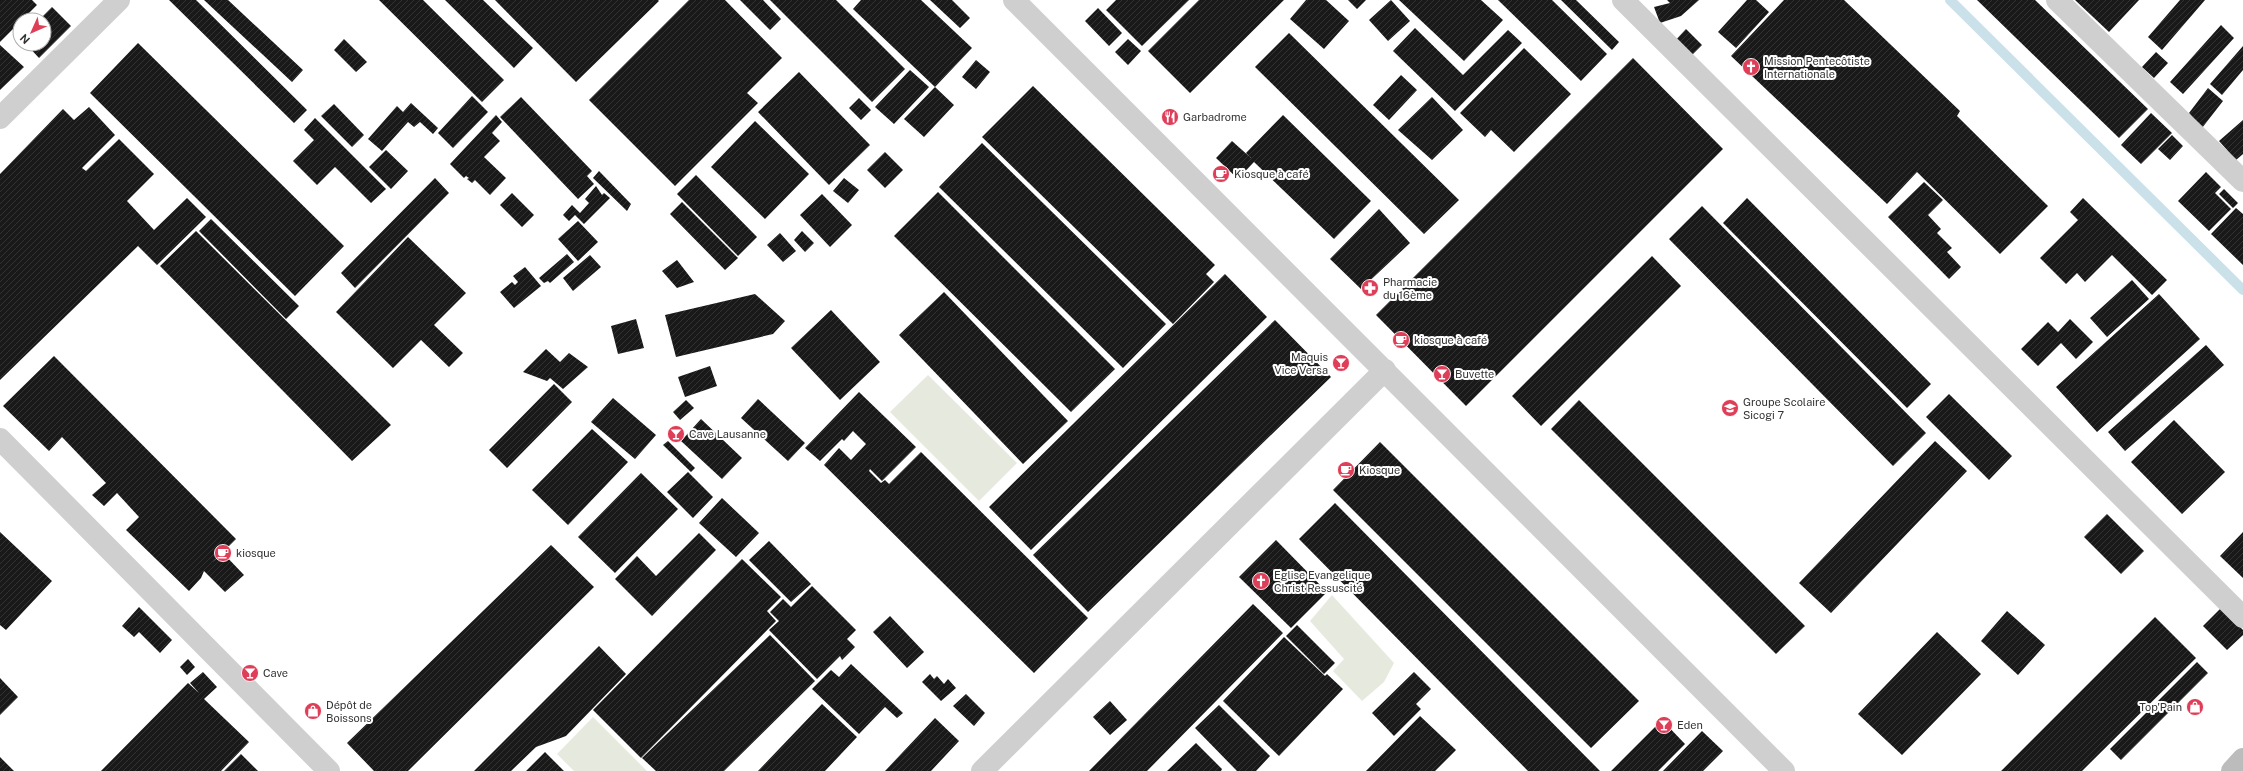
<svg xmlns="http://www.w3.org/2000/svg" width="2243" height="771" viewBox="0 0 2243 771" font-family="'Public Sans',sans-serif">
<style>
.green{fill:#e6eade}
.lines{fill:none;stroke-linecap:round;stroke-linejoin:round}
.stream{stroke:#cbe1ea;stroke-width:10}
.building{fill:url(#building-hatch)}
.minor{stroke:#cfcfcf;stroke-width:22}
.secondary{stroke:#bcbcbc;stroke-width:22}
.labels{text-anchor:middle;stroke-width:4;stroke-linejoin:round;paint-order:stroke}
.poi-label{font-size:11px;fill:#323232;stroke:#fff;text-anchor:start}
</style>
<defs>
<pattern id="building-hatch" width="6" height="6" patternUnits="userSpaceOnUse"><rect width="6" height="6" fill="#191919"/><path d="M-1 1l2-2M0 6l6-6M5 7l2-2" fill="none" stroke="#323232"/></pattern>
</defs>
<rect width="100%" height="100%" fill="#fff"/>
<path class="green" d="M928,375L1017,463L979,501L890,412Z
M1332,595L1394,663L1384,682L1362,701L1333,671L1344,659L1310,621Z
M593,717L647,771H574L557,754Z"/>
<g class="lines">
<path class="stream" d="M1950,0L2243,290"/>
</g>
<path class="building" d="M0,0H32L37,5L0,42Z
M169,0H196L307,110L294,123Z
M204,0H228L303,70L292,82Z
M379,0H423L504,80L482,102Z
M445,0H483L533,48L514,68Z
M495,0H658L659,1L576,82Z
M689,0H725L782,58L747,93L758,103L675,186L589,100Z
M740,0H763L781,19L770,30Z
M770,0H836L905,69L872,102Z
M861,0H921L972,48L935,87L853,9Z
M930,0H952L970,18L960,28Z
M1116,0H1189L1142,46L1106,10Z
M1199,0H1284L1190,93L1148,51Z
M1306,0H1326L1349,21L1324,49L1290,19Z
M1348,0H1366L1357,9Z
M1391,0L1410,21L1388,41L1369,20Z
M1399,0H1481L1503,20L1464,61Z
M1498,0H1552L1607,54L1581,81Z
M1561,0H1576L1619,42L1612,50Z
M1667,0H1699L1681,16L1660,23L1654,7L1670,3Z
M1747,0H1756L1769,12L1736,48L1718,32Z
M1784,0H1844L1960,111L1957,116L2048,206L2000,254L1917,172L1887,204L1731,56Z
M1977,0H2035L2148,109L2119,138Z
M2075,0H2139L2109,32Z
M2180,0H2205L2162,50L2148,37Z
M52,7L71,26L39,58L26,44H44V20H39Z
M1098,8L1122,33L1109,46L1085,21Z
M2221,25L2234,38L2183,94L2170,82Z
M1415,28L1463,75L1508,30L1522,43L1455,111L1393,51Z
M1686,29L1702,45L1687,60L1672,44Z
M1289,33L1459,200L1424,234L1255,67Z
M344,39L367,62L356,72L334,50Z
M1128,39L1141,51L1128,65L1115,52Z
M138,43L344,246L295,296L90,93Z
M0,45L24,67L0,90Z
M2243,46V70L2222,95L2210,84Z
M1524,48L1571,94L1514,152L1491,130L1485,137L1460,113Z
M2156,52L2168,63L2154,78L2142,67Z
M1633,58L1723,149L1466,406L1376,315Z
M976,60L990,72L976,89L962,77Z
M910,70L929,87L894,124L875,107Z
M799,72L870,145L829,185L758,112Z
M1401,75L1417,90L1389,120L1373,105Z
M1033,86L1215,265L1206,274L1214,282L1173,324L982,137Z
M935,87L954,105L924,137L904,119Z
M2208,88L2223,101L2202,128L2189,113Z
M472,96L488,112L453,148L438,133Z
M521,97L592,171L587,176L594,184L578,199L500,117Z
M1432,97L1463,130L1432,160L1398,130Z
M859,98L871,110L861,120L849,108Z
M411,103L438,128L433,134L420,122L414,127L408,122L382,151L368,139L397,106L403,112Z
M334,104L364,135L352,147L321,116Z
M89,107L115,135L82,168L86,171L119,139L154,174L127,201L154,230L187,198L206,217L157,265L138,246L0,380V174L63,109L74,120Z
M2151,113L2172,133L2141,164L2121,145Z
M496,115L502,122L492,133L500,141L484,157L506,178L490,195L475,180L472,183L467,179L469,178L466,176L464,178L450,164Z
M1283,115L1371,201L1334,239L1254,162L1238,179L1216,158L1232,141L1251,158L1246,153Z
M315,118L386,189L371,203L335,167L317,185L293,161L314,140L304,130Z
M2243,120V154L2236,160L2219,141Z
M755,121L809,174L765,219L711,167Z
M2172,135L2183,146L2170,160L2158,149Z
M982,143L1166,324L1123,368L939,187Z
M386,150L408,171L391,189L369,167Z
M885,152L903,170L885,188L867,170Z
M599,171L631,204L627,211L593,178Z
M2206,172L2221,187L2215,193L2231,209L2209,231L2178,201Z
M696,175L757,237L738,256L677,194Z
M435,178L449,193L355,288L341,273Z
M844,178L859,190L848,203L833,191Z
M1924,182L1943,200L1928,215L1941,229L1937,233L1952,248L1947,252L1961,267L1949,279L1888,217Z
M596,186L602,195L604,193L610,198L584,224L575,215L569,221L563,215L572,205L580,213L589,203L585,199Z
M2224,189L2238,203L2233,208L2219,194Z
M938,192L1115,369L1071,412L894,236Z
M512,193L534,215L522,227L500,205Z
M822,194L852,225L830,247L800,215Z
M1747,198L1931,384L1907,408L1723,223Z
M2083,198L2167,280L2152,295L2112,255L2085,282L2077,273L2066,284L2040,258L2078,220L2070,212Z
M682,202L738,258L725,270L670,214Z
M1702,206L1926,433L1893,466L1669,239Z
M2236,208L2243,214V265L2211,234Z
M1379,209L1410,243L1361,289L1330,259Z
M211,219L299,306L286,319L199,231Z
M578,221L598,242L578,261L558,239Z
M196,231L391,425L352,461L160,266Z
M802,231L814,243L805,252L794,240Z
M780,233L796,251L783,262L767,245Z
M408,237L466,293L434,325L463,353L449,367L421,340L393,368L336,312Z
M567,254L574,262L550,283L548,281L544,283L539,278Z
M590,255L601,267L573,291L563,278Z
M1652,256L1681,286L1541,426L1512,396Z
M677,260L694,282L677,288L662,271Z
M525,267L541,286L514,308L500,292L512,282L515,285L518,282L513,276Z
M1225,274L1267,317L1031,550L989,507Z
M2132,280L2149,299L2107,337L2090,318Z
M944,292L1068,421L1023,464L899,335Z
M755,294L785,321L773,334L676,357L665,315Z
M2159,294L2200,339L2097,432L2056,387Z
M831,310L880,362L840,400L791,348Z
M636,319L644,348L618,354L611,326Z
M2070,319L2093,342L2076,359L2061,343L2038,366L2021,349L2048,322L2058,332Z
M1275,320L1331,377L1088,612L1033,555Z
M2206,345L2224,365L2125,451L2108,432Z
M546,349L560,362L569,353L588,367L563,389L550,378L547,381L523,372Z
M54,356L236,539L213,562L223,553L244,575L225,592L204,571L201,578L189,591L126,530L139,517L117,493L104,506L92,495L106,483L62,437L49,451L3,406Z
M710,366L717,386L685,397L678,377Z
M554,384L572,402L507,468L489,450Z
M859,392L916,447L882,481L870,469L869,471L881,483L885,480L889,484L921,452L1088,618L1034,673L824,465L839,448L851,460L866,444L853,431L844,441L842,439L820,461L805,448Z
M1949,394L2012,456L1989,480L1926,417Z
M613,398L656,435L635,459L591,422Z
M758,399L805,443L788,461L741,418Z
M686,400L694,408L680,420L673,412Z
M1579,400L1805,626L1776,654L1551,429Z
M701,419L742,458L722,479L681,441Z
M2174,420L2225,472L2182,514L2131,462Z
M592,429L628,462L568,525L532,490Z
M668,441L695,468L691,472L663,445Z
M1935,441L1967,471L1831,613L1799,583Z
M1380,442L1639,701L1591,748L1333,490Z
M688,472L713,497L693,518L667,492Z
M641,473L678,509L615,573L578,537Z
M722,498L759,533L736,557L699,523Z
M1335,503L1600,771H1528L1299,539Z
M2107,514L2144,551L2121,574L2084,537Z
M0,532L52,581L6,630L0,625Z
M2243,532V578L2220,556Z
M699,533L716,550L652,616L615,579L637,556L656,576Z
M1276,540L1327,592L1291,628L1239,577Z
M769,541L811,584L791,602L749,560Z
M551,545L594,587L408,771H374L347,743Z
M742,559L781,597L767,611L776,621L641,758L593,710Z
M812,586L856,630L847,639L855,647L842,660L840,656L817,679L769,630L779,621L770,612L783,599L791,607Z
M1253,604L1283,633L1147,771H1089Z
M139,607L172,640L160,653L139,632L134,637L122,626Z
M2221,608L2243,630V635L2227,650L2203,626Z
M2007,611L2045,645L2018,675L1981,641Z
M890,616L924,652L907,668L873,632Z
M2155,617L2196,658L2082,771H2001Z
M1297,625L1335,663L1324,674L1286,636Z
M1937,632L1981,674L1902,755L1858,714Z
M770,635L815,681L724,771H656L642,758Z
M1284,637L1325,676L1327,674L1343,689L1279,756L1223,701Z
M599,646L626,674L566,736L536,747L511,771H474Z
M188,659L195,667L187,675L180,667Z
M2197,662L2208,673L2121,760L2110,749Z
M851,664L903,713L897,718L885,707L859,734L812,689L831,670L839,677Z
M203,672L217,687L204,699L249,742L221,771H101L188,683L199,693L190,683Z
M1414,672L1431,689L1416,704L1421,709L1394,736L1372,713Z
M930,674L934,679L937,676L944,684L948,679L956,688L941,701L922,682Z
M0,678L18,697L0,715Z
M966,694L985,713L974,726L953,706Z
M1110,701L1127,720L1110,735L1093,717Z
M822,704L857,737L825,771H758Z
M1219,705L1270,756L1256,771H1237L1195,728Z
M1420,716L1456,750L1435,771H1366Z
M935,718L959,741L931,771H885Z
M1662,720L1685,744L1658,771H1611Z
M1702,731L1723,751L1703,771H1663Z
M1196,743L1222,769L1221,771H1167Z
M545,752L564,771H526Z
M241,754L258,771H224Z
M0,757L14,771H0Z"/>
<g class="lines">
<path class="minor" d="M1014,0L1784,771
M1623,0L2243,617
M2057,0L2243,181
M0,118L119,0
M0,439L329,771
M982,771L1385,370"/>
<path class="secondary" d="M2232,771L2243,759"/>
</g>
<defs>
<g id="church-disc" transform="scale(0.9)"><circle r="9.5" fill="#de3e58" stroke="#fff"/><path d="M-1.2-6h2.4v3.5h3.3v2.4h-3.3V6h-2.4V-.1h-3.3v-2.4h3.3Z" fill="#fff"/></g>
<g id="restaurant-disc" transform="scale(0.9)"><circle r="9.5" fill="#de3e58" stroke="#fff"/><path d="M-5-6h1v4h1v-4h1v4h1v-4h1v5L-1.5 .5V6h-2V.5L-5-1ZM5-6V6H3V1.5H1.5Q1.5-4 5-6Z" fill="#fff"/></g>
<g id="cafe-disc" transform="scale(0.9)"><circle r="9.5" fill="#de3e58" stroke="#fff"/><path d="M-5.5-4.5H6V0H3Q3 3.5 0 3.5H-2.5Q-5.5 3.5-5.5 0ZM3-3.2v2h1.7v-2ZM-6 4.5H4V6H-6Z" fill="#fff"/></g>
<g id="pharmacy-disc" transform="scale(0.9)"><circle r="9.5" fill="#de3e58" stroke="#fff"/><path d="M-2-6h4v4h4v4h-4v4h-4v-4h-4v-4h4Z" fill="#fff"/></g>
<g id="bar-disc" transform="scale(0.9)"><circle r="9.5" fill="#de3e58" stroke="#fff"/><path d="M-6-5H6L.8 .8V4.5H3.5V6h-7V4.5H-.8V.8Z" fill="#fff"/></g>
<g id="school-disc" transform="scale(0.9)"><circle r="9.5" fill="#de3e58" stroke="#fff"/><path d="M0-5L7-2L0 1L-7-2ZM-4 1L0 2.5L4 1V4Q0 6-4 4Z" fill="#fff"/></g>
<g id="shop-disc" transform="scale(0.9)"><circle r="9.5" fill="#de3e58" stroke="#fff"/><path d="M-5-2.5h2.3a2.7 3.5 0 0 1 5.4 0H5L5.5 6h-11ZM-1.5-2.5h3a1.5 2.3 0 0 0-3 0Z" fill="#fff"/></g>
</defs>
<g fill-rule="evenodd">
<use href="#church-disc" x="1751" y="67"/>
<use href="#restaurant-disc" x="1170" y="117"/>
<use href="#cafe-disc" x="1221" y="174"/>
<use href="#pharmacy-disc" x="1370" y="288"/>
<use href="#cafe-disc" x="1401" y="340"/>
<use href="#bar-disc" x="1341" y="363"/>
<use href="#bar-disc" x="1442" y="374"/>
<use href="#school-disc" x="1730" y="408"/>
<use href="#bar-disc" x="676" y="434"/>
<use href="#cafe-disc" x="1346" y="470"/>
<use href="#cafe-disc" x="223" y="553"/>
<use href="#church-disc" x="1261" y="581"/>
<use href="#bar-disc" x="250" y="673"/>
<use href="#shop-disc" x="2195" y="707"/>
<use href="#shop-disc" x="313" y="711"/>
<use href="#bar-disc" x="1664" y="725"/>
</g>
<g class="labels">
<g class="poi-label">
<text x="1764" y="65">Mission Pentecôtiste<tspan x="1764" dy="13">Internationale</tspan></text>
<text x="1183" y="121">Garbadrome</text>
<text x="1234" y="178">Kiosque à café</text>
<text x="1383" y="286">Pharmacie<tspan x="1383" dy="13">du 16ème</tspan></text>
<text x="1414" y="344">kiosque à café</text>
<text x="1328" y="361" text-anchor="end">Maquis<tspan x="1328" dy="13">Vice Versa</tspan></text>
<text x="1455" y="378">Buvette</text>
<text x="1743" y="406">Groupe Scolaire<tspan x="1743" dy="13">Sicogi 7</tspan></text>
<text x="689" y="438">Cave Lausanne</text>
<text x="1359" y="474">Kiosque</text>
<text x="236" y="557">kiosque</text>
<text x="1274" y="579">Eglise Evangelique<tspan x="1274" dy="13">Christ Ressuscité</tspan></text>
<text x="263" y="677">Cave</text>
<text x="326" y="709">Dépôt de<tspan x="326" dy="13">Boissons</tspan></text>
<text x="2182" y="711" text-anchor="end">Top'Pain</text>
<text x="1677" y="729">Eden</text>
</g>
</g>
<g transform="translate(32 32) rotate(225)"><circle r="19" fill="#ffffff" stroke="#adadad"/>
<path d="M0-3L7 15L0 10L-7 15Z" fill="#de3e58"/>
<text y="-6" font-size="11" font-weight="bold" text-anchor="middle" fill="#323232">N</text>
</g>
</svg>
